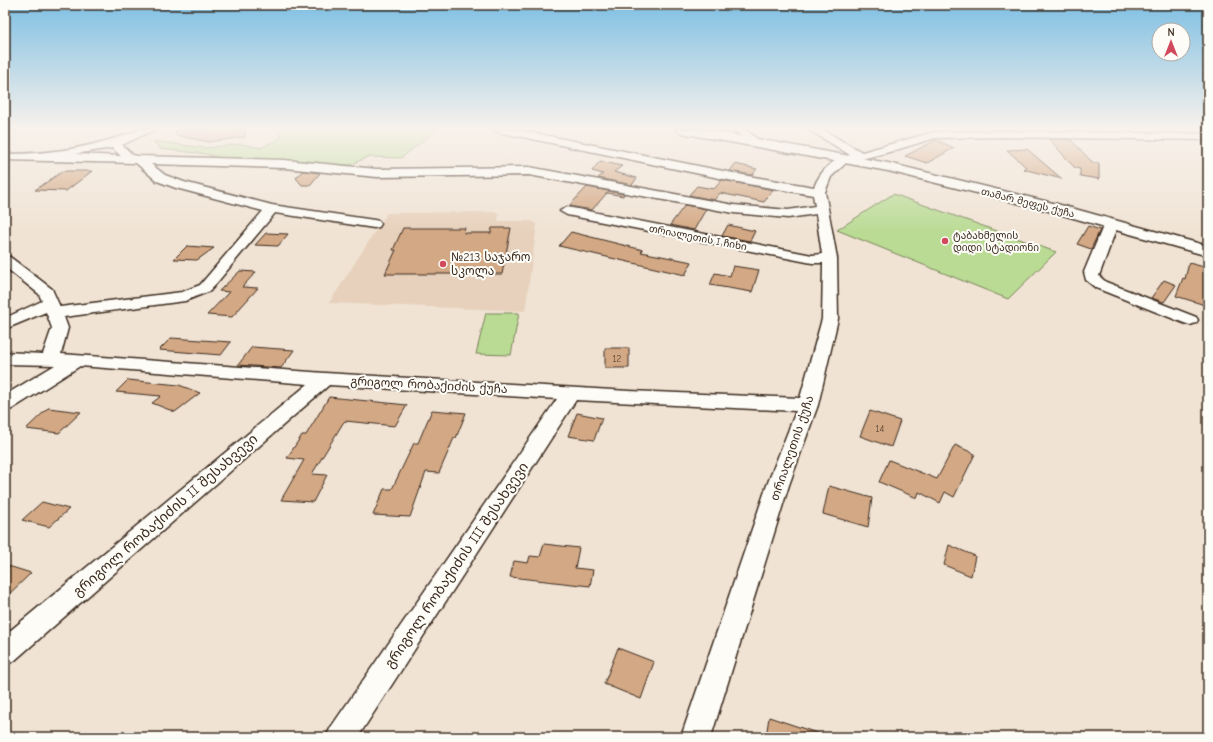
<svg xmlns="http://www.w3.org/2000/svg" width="1213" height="742" viewBox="0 0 1213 742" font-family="'Comic Neue','Noto Sans Georgian',sans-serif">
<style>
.built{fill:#e7d1bc}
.green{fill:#b9db94;stroke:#7a8259}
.building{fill:#d3a884;stroke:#3b2a1e}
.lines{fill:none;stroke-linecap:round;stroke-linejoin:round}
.minor-casing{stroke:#3b2a1e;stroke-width:3}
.tertiary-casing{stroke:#3b2a1e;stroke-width:3}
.minor{fill:#fdfcf7;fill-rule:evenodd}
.tertiary{fill:#fdfcf7;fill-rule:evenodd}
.poi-dot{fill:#d1495b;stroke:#fdfcf7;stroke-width:1.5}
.labels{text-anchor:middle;stroke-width:4;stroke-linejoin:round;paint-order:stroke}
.far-street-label{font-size:10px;fill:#3b2a1e;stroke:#fdfcf7}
.far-poi-label{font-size:10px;fill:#3b2a1e;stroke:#fdfcf7;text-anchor:start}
.number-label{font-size:10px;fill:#614a38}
.poi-label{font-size:12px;fill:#3b2a1e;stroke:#fdfcf7;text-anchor:start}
.street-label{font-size:12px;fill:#3b2a1e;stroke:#fdfcf7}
.near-street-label{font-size:14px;fill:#3b2a1e;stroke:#fdfcf7}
</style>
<rect width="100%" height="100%" fill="#f0e3d4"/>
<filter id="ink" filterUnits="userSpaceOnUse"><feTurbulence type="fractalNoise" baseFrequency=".025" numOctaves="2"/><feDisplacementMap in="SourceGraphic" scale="8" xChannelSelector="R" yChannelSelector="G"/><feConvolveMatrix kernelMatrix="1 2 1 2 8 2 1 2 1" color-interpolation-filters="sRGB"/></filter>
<g filter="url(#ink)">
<path class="built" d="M493,212L499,214L498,221H532L537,225L525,311L329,303L387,213Z"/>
<path class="green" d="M277,129H438L401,158L368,157L350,165L219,158L206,154L160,149L153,141L205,148L242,144L261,148L281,138Z
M893,194L1056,252L1008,299L837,230Z
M486,313H519L511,355L476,354Z"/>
<path class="building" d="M176,129H245V137L209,142L175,135Z
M1049,139L1071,140L1093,163H1099V179L1080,176V169L1075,168Z
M936,140L954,148L927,163L905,156Z
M1027,149L1062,179L1023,169L1026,167L1007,150Z
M600,161L622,166L614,172L637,178L632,185L598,178L603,174L592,171Z
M735,164L757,169L752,175L730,171Z
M63,171H92L66,191L35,190Z
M302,171L320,173L310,185H302L296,178Z
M722,180L748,185L773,190L764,202L720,193L714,200L689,195L697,186L714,189Z
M587,187L624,194L623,196L607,193L592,210L569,206Z
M685,205L706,209L694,230L670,225Z
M728,225L755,231L750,241L722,236Z
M1088,226L1100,230L1091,249L1077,244Z
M403,228H465L464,233H491L492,228H511L502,274H385L396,250H393Z
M571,232L643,250L641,252L692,262L685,275L559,246Z
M266,233L288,234L278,246L255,245Z
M187,246L214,248L197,260L174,259Z
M1189,263L1208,268V306L1176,296L1183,278L1185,279Z
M733,266L759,270L752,292L710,285L715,273L730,276Z
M240,271L256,272L242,287L258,288L232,317L207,315L229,292L219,291Z
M1164,280L1176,285L1164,302L1151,298Z
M171,338L231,342L221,355L159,350Z
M252,347L294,350L281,368L238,365Z
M605,348H629V368H605Z
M128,380L179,385L200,393L175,412L152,403L161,396L116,392Z
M329,397L407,405L395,426L345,421L343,423L312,474L327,475L313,502L281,500L304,460L287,458L302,435H306Z
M48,408L81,412L59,433L26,429Z
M432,410L466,413L456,438H454L439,473L426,472L410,517L373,515L384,489H392L414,443H418Z
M870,411L900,421L891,447L860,436Z
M577,413L602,418L594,440L568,436Z
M955,445L975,454L954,497L945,492L940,503L919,492L917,498L879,482L889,460L937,479Z
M829,486L872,498L868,527L823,514Z
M42,502L69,509L49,527L22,520Z
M544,544L579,548L575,568L593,570L590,586L510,577L514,561L528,563L530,556L540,557Z
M949,545L975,556L971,576L944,565Z
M5,565L31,573L5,598Z
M618,648L654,662L641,699L604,684Z
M769,717L823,735V737H766Z"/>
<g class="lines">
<g class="minor-casing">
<path id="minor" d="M141,129H156L122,145L133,155L138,156L285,160L377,169L529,167L734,205L788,210L815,206L813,195L748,184L498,132L493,129H514L748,176L814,187C821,170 832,159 850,155L808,129H821L862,152L934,132L1001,131L1208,134V140L1001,137L935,138L889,152L846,163L831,177L825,192L837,258L838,319L818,405L789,485L711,737H681L767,485L796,411L576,400L358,737H326L331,727L557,399L329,385L14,661L5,665V635L308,384L80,366L12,409L5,411V395L55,365L5,364V352L43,354L52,328L46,312L5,329V318L42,301L39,294L5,267V256L10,257L52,289L60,307L182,292L200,285L263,211L176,188L157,181L136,163L5,160V154C54,154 96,147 141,129ZM112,148L121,156L75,154ZM151,164L285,168L377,177L529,175L734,213L788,218L816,214L822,254L812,255L567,207L560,211L567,215L812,263H823L822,319L800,398L629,391L325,373L61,354L68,328L64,317L185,301L210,291L275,213L374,228L379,227L381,224L379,221L374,220L272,205L184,182L165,175Z
M733,129H745L762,143L756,146L752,145Z
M1111,220L1116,221L1118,224L1099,276L1106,282L1196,317L1198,320L1196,323L1190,325L1184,323L1096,288L1086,280L1084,272L1104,224L1106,221Z"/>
</g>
<g class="tertiary-casing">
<path id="tertiary" d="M675,129H703L888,163L1057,204L1208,246V256L1045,210L888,171L681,133Z"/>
</g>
<use href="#minor" class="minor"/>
<use href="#tertiary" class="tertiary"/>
</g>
</g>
<linearGradient id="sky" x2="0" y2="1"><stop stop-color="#7ebfe3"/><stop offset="0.55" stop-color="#f8f2ec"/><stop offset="1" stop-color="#f8f2ec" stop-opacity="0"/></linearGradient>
<rect width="1213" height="233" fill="url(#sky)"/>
<g class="poi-dot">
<circle cx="945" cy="241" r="4"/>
<circle cx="443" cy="264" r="4"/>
</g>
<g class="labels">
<g class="far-street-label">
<text transform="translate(1028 202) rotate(14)" y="4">თამარ მეფეს ქუჩა</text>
<text transform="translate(698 237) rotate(11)" y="4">თრიალეთის I ჩიხი</text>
</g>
<g class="far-poi-label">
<text x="953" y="239">ტაბახმელის<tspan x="953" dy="12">დიდი სტადიონი</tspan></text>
</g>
<g class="number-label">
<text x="617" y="362">12</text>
<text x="880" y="432">14</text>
</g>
<g class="poi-label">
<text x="451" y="261">№213 საჯარო<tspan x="451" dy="14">სკოლა</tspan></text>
</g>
<g class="street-label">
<text transform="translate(429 385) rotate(3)" y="4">გრიგოლ რობაქიძის ქუჩა</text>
<text transform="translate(792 448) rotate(-71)" y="4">თრიალეთის ქუჩა</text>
</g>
<g class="near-street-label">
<text transform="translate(165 515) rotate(-41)" y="5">გრიგოლ რობაქიძის II შესახვევი</text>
<text transform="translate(456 565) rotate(-56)" y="5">გრიგოლ რობაქიძის III შესახვევი</text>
</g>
</g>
<rect width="1213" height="742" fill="none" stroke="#fdfcf7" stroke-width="20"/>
<rect x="10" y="10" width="1193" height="722" fill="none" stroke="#3b2a1e" stroke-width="1.5" filter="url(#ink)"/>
<g transform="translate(1171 42)"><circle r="19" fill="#fdfcf7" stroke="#afa8a0"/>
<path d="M0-3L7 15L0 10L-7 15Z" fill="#d1495b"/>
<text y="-6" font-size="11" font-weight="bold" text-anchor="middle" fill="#3b2a1e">N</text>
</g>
</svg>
